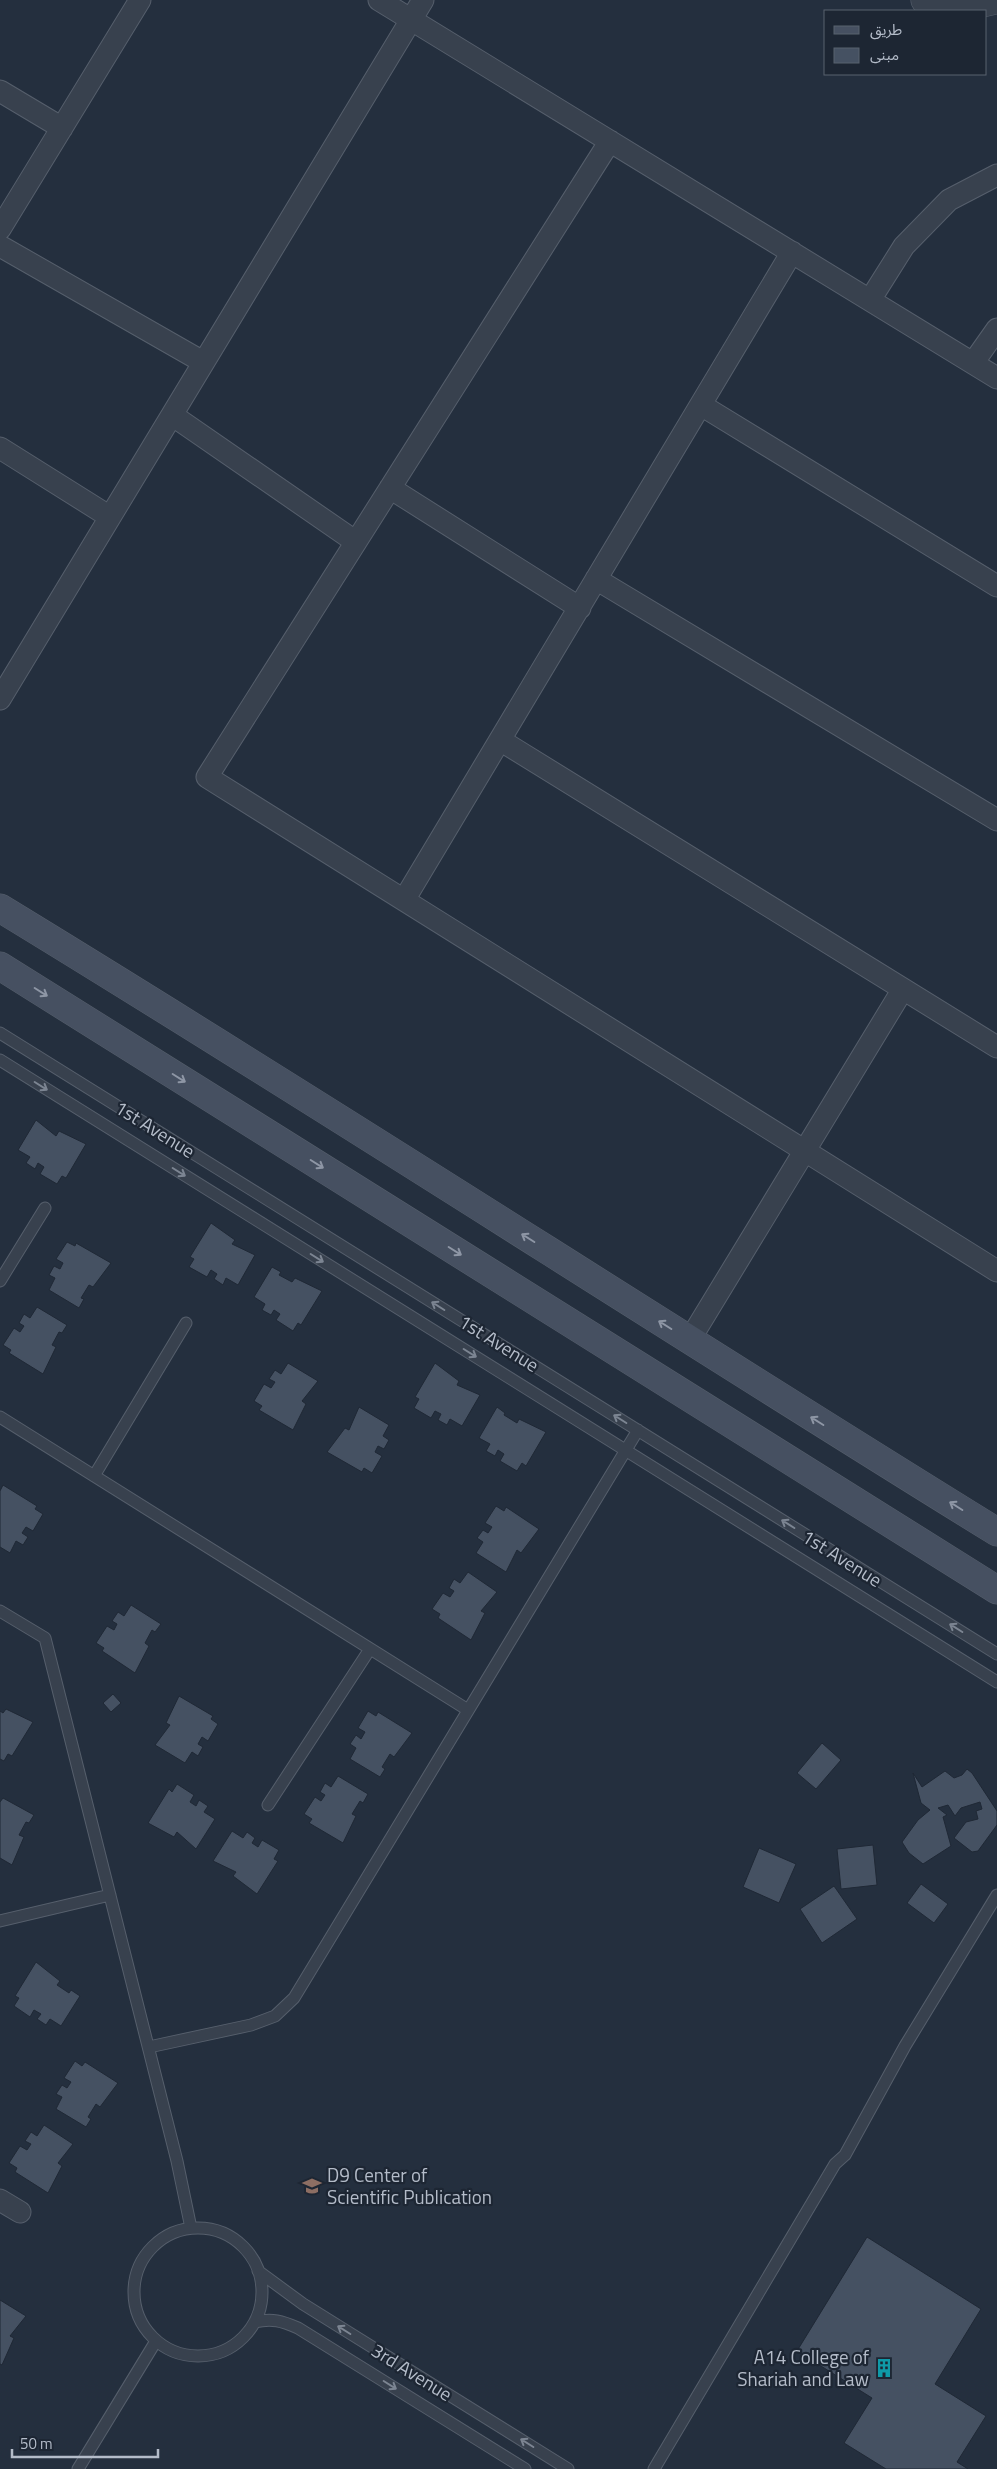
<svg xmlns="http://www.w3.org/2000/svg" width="997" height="2469" viewBox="0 0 997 2469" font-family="'Titillium Web','Noto Sans Arabic',sans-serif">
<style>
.building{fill:#455162;stroke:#1f2835}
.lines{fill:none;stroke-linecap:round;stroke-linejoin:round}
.service-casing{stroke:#565f6c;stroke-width:13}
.minor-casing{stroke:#565f6c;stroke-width:23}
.tertiary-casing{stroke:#565f6c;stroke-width:29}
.secondary-casing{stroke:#565f6c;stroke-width:29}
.service{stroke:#38414e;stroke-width:11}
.minor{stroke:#38414e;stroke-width:21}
.tertiary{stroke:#38414e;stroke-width:28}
.secondary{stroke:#465061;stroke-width:28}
.oneway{stroke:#8e96a5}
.oneway2{stroke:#7c8592}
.labels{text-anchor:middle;stroke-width:4.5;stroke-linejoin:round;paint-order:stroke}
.street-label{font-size:19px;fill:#b4bcc9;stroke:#1d2633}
.poi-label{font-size:19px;fill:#b4bcc9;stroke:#1d2633;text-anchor:start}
</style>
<rect width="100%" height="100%" fill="#242f3e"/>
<path class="building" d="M36,1120L56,1136L59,1131L86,1144L66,1178L62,1176L57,1184L40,1174L44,1167L38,1163L35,1169L26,1163L30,1157L18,1150Z
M211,1223L235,1240L232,1244L255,1255L238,1285L226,1278L223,1285L214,1279L217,1274L211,1270L207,1277L189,1267L194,1259L190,1257Z
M67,1242L75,1246L76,1243L111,1263L93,1287L89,1285L81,1298L84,1299L79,1308L49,1290L55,1278L49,1275L54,1266L60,1269L63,1263L56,1259Z
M272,1267L281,1272L279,1275L292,1282L295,1278L322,1291L301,1325L298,1323L293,1331L276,1320L280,1314L274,1310L271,1315L262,1310L265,1304L254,1297Z
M37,1307L67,1325L62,1333L59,1332L52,1345L56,1347L43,1374L9,1353L11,1350L3,1345L14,1328L20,1332L24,1326L19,1323L24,1314L30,1318Z
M288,1363L318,1381L302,1401L306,1404L293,1430L259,1410L262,1406L254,1401L264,1384L271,1388L275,1382L269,1379L275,1370L281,1374Z
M435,1363L459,1381L457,1385L480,1395L462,1426L450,1419L447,1425L438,1420L441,1414L435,1411L431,1418L414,1408L419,1399L415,1397Z
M359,1407L389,1425L383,1436L389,1440L384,1449L378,1446L375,1452L382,1456L372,1473L364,1468L362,1472L327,1452L345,1428L349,1430Z
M497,1407L505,1413L504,1415L517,1423L519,1419L546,1432L526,1466L522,1463L517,1471L500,1461L504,1454L498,1450L495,1456L486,1451L490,1444L479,1438Z
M3,1485L37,1506L35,1509L43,1514L33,1531L26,1527L22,1533L28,1537L23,1545L16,1541L10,1553L0,1547V1491Z
M496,1506L504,1511L506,1507L539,1529L521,1553L517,1550L506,1572L476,1553L483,1542L477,1538L483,1530L488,1533L492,1527L485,1523Z
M468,1572L497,1592L481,1611L485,1613L471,1640L438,1618L440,1614L432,1609L443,1593L450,1597L454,1591L449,1588L454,1579L460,1583Z
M131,1605L161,1624L155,1632L152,1630L145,1643L149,1646L135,1673L102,1651L104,1648L96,1643L107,1626L114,1630L117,1624L112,1621L118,1612L124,1616Z
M113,1694L121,1703L111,1712L103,1703Z
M179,1696L213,1716L211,1719L218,1724L208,1741L202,1737L198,1744L203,1747L198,1756L192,1752L185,1763L155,1745L170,1725L166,1723Z
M6,1709L33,1722L12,1756L8,1754L4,1761L0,1759V1711L3,1713Z
M368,1711L376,1716L378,1712L412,1733L394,1757L390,1754L382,1767L385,1769L380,1777L350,1759L356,1748L350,1744L356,1735L361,1739L365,1732L358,1728Z
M822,1743L841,1760L816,1789L797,1773Z
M967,1769L972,1773L997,1811V1825L978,1851L972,1852L954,1838L966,1822L978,1819L976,1811L982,1809L980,1802L961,1808L955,1816L948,1805L938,1808L947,1815L943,1817L951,1846L923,1864L909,1853L902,1842L918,1820L930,1810L921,1803L913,1773L922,1787L945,1771L954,1778L962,1775Z
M338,1776L368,1794L363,1803L360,1801L352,1814L356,1816L343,1843L309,1823L312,1819L304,1814L315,1797L321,1801L325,1795L320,1792L325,1783L331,1787Z
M177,1784L194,1795L190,1802L196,1806L199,1800L208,1806L204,1812L215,1819L196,1849L177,1832L174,1837L148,1823L169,1789L172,1792Z
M3,1798L34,1815L29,1823L26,1822L19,1835L24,1837L12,1865L0,1858V1802Z
M232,1831L243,1838L247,1832L255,1838L252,1843L258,1847L262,1840L279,1850L274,1859L278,1861L257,1894L233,1876L236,1872L213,1861Z
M873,1845L877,1885L841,1889L837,1849Z
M759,1848L796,1864L779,1903L743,1887Z
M921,1884L948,1904L934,1923L907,1903Z
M834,1886L857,1919L822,1943L800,1909Z
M36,1962L60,1981L57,1985L69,1993L71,1990L80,1996L61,2026L50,2019L46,2025L37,2019L41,2014L34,2010L30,2017L14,2006L19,1998L15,1996Z
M75,2061L82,2066L85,2062L118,2083L100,2107L96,2104L88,2117L91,2119L86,2127L56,2109L62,2097L56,2094L62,2085L67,2088L71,2082L64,2078Z
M44,2125L73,2144L58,2163L62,2166L48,2193L15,2172L17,2168L9,2163L20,2146L27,2150L31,2144L25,2141L31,2132L37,2136Z
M867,2237L981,2309L935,2384L986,2416L957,2462L968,2469H886L844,2443L872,2398L797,2351Z
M0,2300L26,2316L10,2336L14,2338L2,2365L0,2364Z"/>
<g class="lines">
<g class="service-casing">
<path id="service" d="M0,1033L997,1654
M0,1060L997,1682
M0,1281L45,1208
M0,1417L468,1710
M94,1476L186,1323
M0,1611L45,1638L177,2161L191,2228
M268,1805L370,1649
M0,1921L110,1895
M149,2047L251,2025L275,2016L294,1998L638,1430
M134 2292a64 64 0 1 1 128 0a64 64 0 1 1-128 0Z
M258,2271L303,2304L568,2469
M255,2322C272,2318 282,2321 298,2328L525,2469
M78,2469L156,2341
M654,2469L835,2164L845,2155L905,2046L997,1895"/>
</g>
<g class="minor-casing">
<path id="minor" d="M379,0L997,378
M0,91L62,128
M610,141L207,777L997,1271
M0,229L140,0
M0,246L203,362
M870,300L904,246L949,200L997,175
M973,363L997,329
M701,405L997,586
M172,415L356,542
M0,448L110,517
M390,488L580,608
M596,579L997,820
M0,699L423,0
M500,740L997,1047
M404,900L792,252
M689,1341L903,989
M0,2200L20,2212"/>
</g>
<g class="tertiary-casing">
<path id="tertiary" d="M925,0L974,5L995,0"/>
</g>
<g class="secondary-casing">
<path id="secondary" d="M0,908C335,1112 663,1326 997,1532
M0,966L997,1590"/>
</g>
<use href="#service" class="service"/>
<use href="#minor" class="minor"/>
<use href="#tertiary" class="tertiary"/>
<use href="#secondary" class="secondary"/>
</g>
<defs><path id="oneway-shaft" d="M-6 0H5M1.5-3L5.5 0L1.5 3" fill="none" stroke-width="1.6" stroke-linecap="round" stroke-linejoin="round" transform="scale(1.25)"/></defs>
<g class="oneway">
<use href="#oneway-shaft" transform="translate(41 992) rotate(32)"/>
<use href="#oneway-shaft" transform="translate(179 1078) rotate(32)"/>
<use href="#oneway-shaft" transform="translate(317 1164) rotate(32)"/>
<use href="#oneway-shaft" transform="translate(528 1238) rotate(-148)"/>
<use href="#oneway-shaft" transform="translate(455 1251) rotate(32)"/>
<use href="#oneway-shaft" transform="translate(665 1325) rotate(-148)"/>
<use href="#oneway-shaft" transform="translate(817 1421) rotate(-148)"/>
<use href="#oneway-shaft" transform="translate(956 1506) rotate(-148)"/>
</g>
<g class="oneway2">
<use href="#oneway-shaft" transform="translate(41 1086) rotate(32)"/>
<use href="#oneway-shaft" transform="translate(179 1172) rotate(32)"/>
<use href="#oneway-shaft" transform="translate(317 1258) rotate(32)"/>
<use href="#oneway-shaft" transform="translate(438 1306) rotate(-148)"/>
<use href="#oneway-shaft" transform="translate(470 1353) rotate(32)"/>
<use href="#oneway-shaft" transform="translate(620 1419) rotate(-148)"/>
<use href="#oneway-shaft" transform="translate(788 1524) rotate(-148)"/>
<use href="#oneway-shaft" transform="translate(956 1628) rotate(-148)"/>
<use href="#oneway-shaft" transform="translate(344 2330) rotate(-148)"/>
<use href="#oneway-shaft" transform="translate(390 2385) rotate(32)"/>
<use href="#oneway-shaft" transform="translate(527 2443) rotate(-148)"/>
</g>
<defs>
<g id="university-bare" transform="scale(1.5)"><path d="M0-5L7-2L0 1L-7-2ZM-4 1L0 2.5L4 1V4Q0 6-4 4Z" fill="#8d6e63" stroke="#1d2633" stroke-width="2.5" paint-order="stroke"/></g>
<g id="building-bare" transform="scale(1.5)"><path d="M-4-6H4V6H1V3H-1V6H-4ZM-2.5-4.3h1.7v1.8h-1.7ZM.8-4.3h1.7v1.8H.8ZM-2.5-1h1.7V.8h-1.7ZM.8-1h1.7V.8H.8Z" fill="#0f9aa8" stroke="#1d2633" stroke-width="2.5" paint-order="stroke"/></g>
</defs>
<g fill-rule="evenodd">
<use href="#university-bare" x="312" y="2186"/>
<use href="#building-bare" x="884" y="2368"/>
</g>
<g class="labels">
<g class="street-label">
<text transform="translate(155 1129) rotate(32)" y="7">1st Avenue</text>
<text transform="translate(499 1343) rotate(32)" y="7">1st Avenue</text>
<text transform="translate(842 1558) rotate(32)" y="7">1st Avenue</text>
<text transform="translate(412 2372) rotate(32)" y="7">3rd Avenue</text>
</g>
<g class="poi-label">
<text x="327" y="2182">D9 Center of<tspan x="327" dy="22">Scientific Publication</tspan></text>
<text x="869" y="2364" text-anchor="end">A14 College of<tspan x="869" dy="22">Shariah and Law</tspan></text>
</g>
</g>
<rect x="824" y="10" width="162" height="65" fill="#1d2633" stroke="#59626f"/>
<rect x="834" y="26" width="25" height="8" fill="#465061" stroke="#59626f"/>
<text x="870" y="35" font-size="15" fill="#b4bcc9">طريق</text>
<rect x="834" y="48" width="25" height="15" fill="#455162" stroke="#59626f"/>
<text x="870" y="60" font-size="15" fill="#b4bcc9">مبنى</text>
<path d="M12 2449v8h146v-8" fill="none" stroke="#b4bcc9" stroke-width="2.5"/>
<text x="20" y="2449" font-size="15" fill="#b4bcc9" stroke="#1d2633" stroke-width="4" paint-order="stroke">50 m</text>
</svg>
